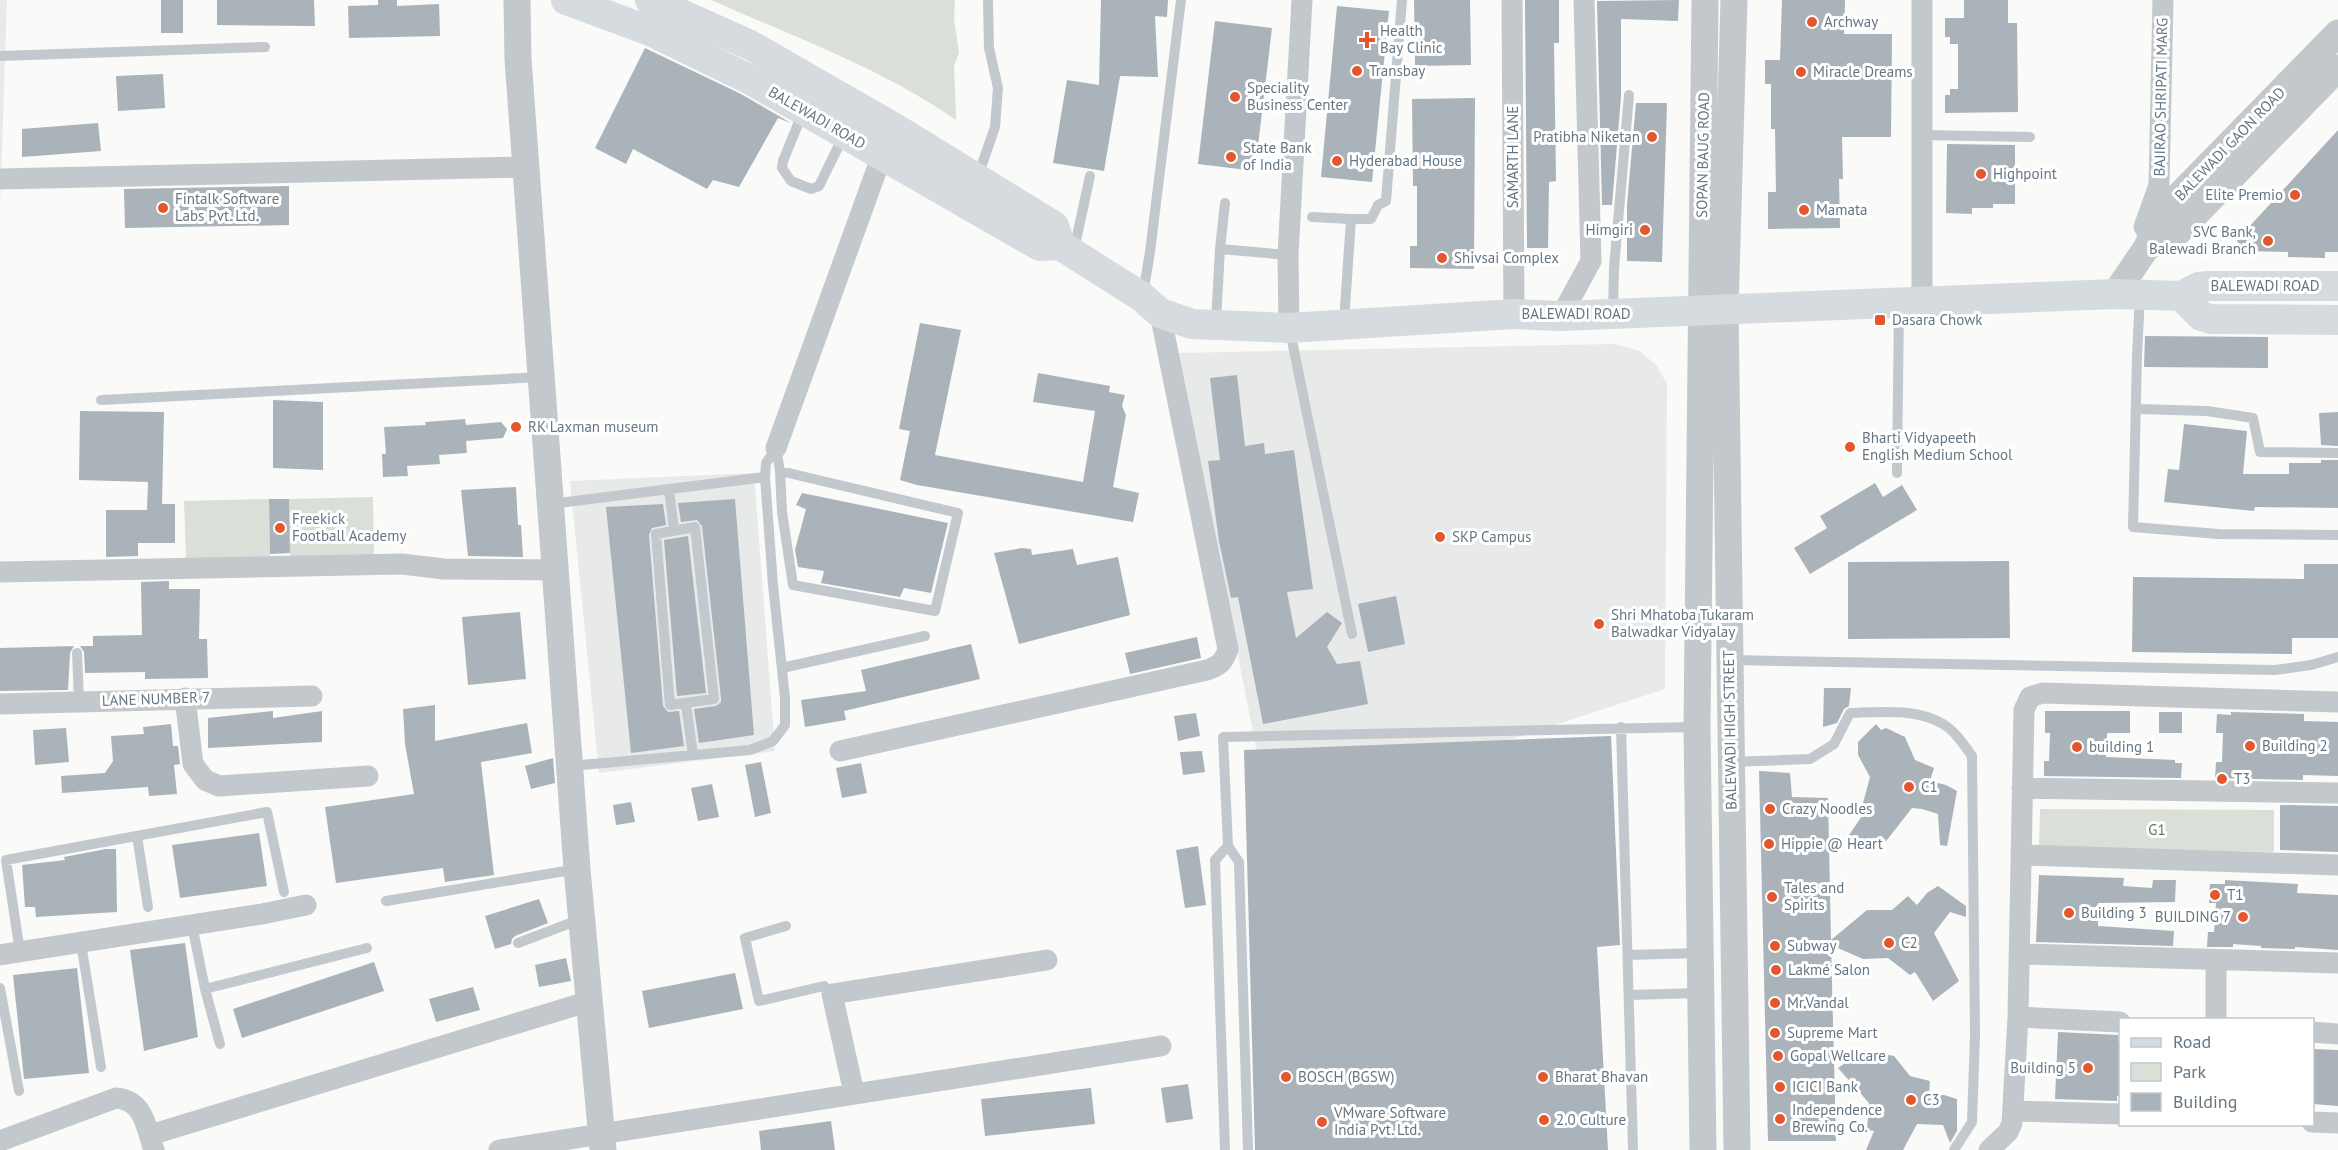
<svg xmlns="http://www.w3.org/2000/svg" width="2338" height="1150" viewBox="0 0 2338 1150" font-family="'PT Sans',sans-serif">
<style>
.built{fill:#e8e9e9}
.green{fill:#dadfd7}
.building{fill:#aab3b9}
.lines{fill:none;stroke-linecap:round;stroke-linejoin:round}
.service{stroke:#c3c8cc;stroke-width:10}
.minor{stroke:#c3c8cc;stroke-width:21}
.tertiary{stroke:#c3c8cc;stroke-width:27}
.secondary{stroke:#d6dbdf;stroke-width:30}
.poi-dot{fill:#e4572e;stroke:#fff;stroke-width:2}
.labels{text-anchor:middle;stroke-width:6;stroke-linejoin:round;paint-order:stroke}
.poi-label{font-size:15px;fill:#657683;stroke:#fff;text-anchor:start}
.street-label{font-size:15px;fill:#657683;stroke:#fff}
.park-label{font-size:15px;fill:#687a64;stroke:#fff}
</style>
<rect width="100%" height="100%" fill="#fafaf8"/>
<path class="built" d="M0,0H7L0,208Z
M1615,344L1640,351L1657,366L1667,384L1665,689L1270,818L1178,353Z
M754,473L775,751L599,773L570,481Z"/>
<path class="green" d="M711,0H955L954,19L959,53L954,66L956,120C881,68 794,37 711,0Z
M373,497L374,556L290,557L289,499Z
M269,499L270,558L186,559L184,501Z
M2040,809L2274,810V852L2039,850Z"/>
<path class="building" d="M161,0H183V33H161Z
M217,0H314L315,26L217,25Z
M378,0H397V6L439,4L440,36L349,38L348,6L378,5Z
M1101,0H1168L1167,17L1155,16L1158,77L1120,76L1104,171L1053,163L1067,80L1099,85Z
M1414,0H1470L1471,65L1415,66Z
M1525,0H1559V43H1554L1556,181L1549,182L1548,248H1527Z
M1679,0L1678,21L1621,19V97L1612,205H1602L1597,1Z
M1782,0H1845L1844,34H1892L1891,137H1842L1843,179H1839L1840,228L1768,229V192H1776L1775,129H1771V84H1765V60H1780Z
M1964,0H2008V23H2017L2018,112L1945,113V95H1950V89H1958V44H1950V37H1945V18H1964Z
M1337,6L1389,11L1372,182L1321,177Z
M1215,21L1272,28L1255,171L1198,164Z
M645,48L741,94L791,123L778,118L739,187L713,180L707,189L633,149L626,164L595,148Z
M163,74L165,108L118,111L116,76Z
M1475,98L1474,269L1410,268V246H1417V186H1413L1412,99Z
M1636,103H1667L1662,262L1627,261V205Z
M98,123L101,151L22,157V129Z
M2338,130V252H2325V258L2288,257V252L2241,251L2237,240Z
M1947,144L2015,145V204H1993V208H1972V214L1946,213Z
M289,186V225L125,228L124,189Z
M920,323L961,330L935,455L1083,482L1095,411L1033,402L1038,373L1110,386L1109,392L1125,395L1122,406L1126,415L1113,487L1139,493L1133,522L917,485L900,480L910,431L899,429Z
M2145,336L2268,337V368L2144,367Z
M1237,375L1245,446L1264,443L1265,454L1294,450L1313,589L1287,592L1296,638L1327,612L1342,623L1327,647L1337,664L1360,661L1368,704L1263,724L1238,597L1231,598L1219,541L1208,461L1220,460L1210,378Z
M273,400L323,402V470L273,468Z
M80,411L164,412L162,504H175V543H138V556L106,557V510H147L148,482L79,480Z
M2338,412V446L2321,445L2319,413Z
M465,419L466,425L501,422L507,429L503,438L466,441L467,453L439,455L440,464L407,466L408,476L383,477L382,454H386L384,427L426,425L425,422Z
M2184,424L2247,431L2243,474H2289V463H2321V460H2338V508L2255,507L2254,511L2164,502L2168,469L2179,470Z
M1875,483L1883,497L1902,485L1917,510L1810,574L1794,548L1827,528L1820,516Z
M516,487L518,525H521L523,557L468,556L461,490Z
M802,493L948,523L931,593L904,588L900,597L821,583L824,571L798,567L795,550L806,509L796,505Z
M269,499H289L290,553L270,554Z
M735,499L754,735L699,743L694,709L716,706L721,702V698L702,526L697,520L681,522L678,503Z
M663,504L666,525L652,528L649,535L663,706L668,712L679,711L684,746L631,753L606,507Z
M688,536L706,693L677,696L664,540Z
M1022,548L1031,549L1032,555L1073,549L1077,565L1118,557L1130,615L1019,644L994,553Z
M2009,561L2010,638L1848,639V562Z
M2304,564H2338V638H2292V654L2132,652L2133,577L2304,579Z
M169,581V589H200L199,639H207L208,678L145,679V672L85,673L84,652L80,646H93V636L142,635L141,582Z
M1396,596L1405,644L1368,652L1358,604Z
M520,612L526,679L468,685L462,617Z
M1197,637L1201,658L1130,674L1125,653Z
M971,644L980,679L844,711L846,720L805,727L801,700L866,691L861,670Z
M74,646L70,653L68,690L0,691V648Z
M1824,688H1851L1849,706L1844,709L1837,723L1823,727Z
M435,705V741L527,723L532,753L481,762L494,875L445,882L443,868L336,883L325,807L414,794L405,744L403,709Z
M273,711V718L322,711V742L208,748V718Z
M2045,711H2130V733H2107L2106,757L2175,760V763H2182L2181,778L2044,776V761H2049L2050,733H2045Z
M2159,712H2182V733H2159Z
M2231,712L2304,714V721L2338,722V776L2303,775V780L2215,778L2216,762H2222L2223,733H2216L2217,714L2231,715Z
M1196,713L1200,736L1178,741L1174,716Z
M171,724L173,746H178L180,764L174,765L177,794L149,796L148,787L62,793L61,776L105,773L113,761L111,736L144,734L143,727Z
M1876,724L1881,730L1886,728L1905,737L1915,760L1934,768L1930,781L1946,785L1957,791L1947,846L1940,845L1938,814L1922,809L1912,808L1879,850L1849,835L1869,806L1863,803L1870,777L1858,755V742Z
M66,728L69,762L35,765L33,730Z
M1611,736L1620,945L1597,947L1608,1150H1255L1244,750Z
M1202,751L1205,772L1183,775L1180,752Z
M553,758L555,783L531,789L525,766Z
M761,762L771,813L755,817L745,765Z
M861,763L867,793L842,798L836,768Z
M1759,771L1790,773L1792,797L1828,798L1831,940L1867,910H1892L1908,896L1917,905L1927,893L1938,886L1966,906V917L1950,912L1934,933L1959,981L1933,1001L1915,972L1910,975L1888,958L1863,959L1831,945L1836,1141H1768Z
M712,784L719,817L698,821L691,788Z
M631,802L635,822L616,825L613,805Z
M2280,805L2338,806V852L2280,850Z
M259,833L267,886L180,898L172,845Z
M1198,846L1206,905L1185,908L1176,850Z
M106,849H116L117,912L36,917L35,907H25L22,865L65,860L64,857Z
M2039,875L2124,878L2123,886L2152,888L2153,880H2176L2175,902L2098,903V926L2174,931L2173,946L2036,942Z
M2225,880L2298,884L2297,893L2338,895V950L2295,947V949L2261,948V946L2233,944V947H2207L2208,932H2214L2216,903H2209L2210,884H2225Z
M539,899L548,923L515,936L512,939L511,944L495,949L485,916Z
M185,943L198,1037L144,1051L130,950Z
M566,958L571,981L539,987L535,965Z
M374,962L384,991L242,1038L233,1009Z
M77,968L89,1073L24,1079L13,975Z
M735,973L743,1009L649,1028L642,991Z
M473,987L480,1010L436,1022L429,999Z
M2058,1032L2118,1035V1042H2121V1096H2117V1101L2055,1099Z
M2313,1049L2338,1050V1106L2313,1104Z
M1864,1050L1870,1054L1874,1052L1894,1056L1910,1076L1930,1081L1929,1094L1944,1095L1957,1099V1131L1950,1143L1943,1125L1917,1124L1903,1150H1866L1874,1131L1867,1130L1869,1103L1838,1068Z
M1188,1084L1193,1119L1166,1123L1161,1088Z
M1091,1088L1095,1124L985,1136L981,1099Z
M831,1121L835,1150H761L759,1131Z"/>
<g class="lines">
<path class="service" d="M0,56L265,47
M803,112L783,161L782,168L791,181L811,189L819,186L843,137
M1922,135L2030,137
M978,176L995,127L998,88L989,48L988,0
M1312,217L1351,219
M1220,249L1225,203
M1074,250L1090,176
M1143,294L1150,252L1181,0
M2140,295L2137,356L2133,527L2218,534L2338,535
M1613,311L1614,268L1629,95
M1216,322L1220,249L1288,255
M1344,322L1351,219H1371L1378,205L1386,201L1402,0
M1290,331L1352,634
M101,400L542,377
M2137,409L2207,411L2253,418L2260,452L2338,453
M776,448L780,471L782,512L793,585L935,611L958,513L780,471
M1897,473L1899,305
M669,489L674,530
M551,504L765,477
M695,527L714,699L670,705L656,534Z
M77,653L79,701
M1730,660L2275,670L2311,665L2338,657
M782,668L925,636
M686,704L693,755
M1621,727L1633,1150
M1731,762L1810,759L1834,744L1850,713C1880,712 1916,708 1943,724C1955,731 1964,745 1972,756L1975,1035L1972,1122L1954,1150
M570,766L750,750L773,741L785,725V698L773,585L765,477L766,463L776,448
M137,836L148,907
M1228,846L1223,737L1695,727
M386,901L577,869
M192,925L205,989L220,1044
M786,926L745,938L759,1001L824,986L832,994
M81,943L101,1067
M518,943L581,919
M20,952L6,860L267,812L284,892
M1628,955L1700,953
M0,988L19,1091
M205,989L367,948
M1629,995L1701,993
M1225,1150L1215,860L1228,846L1239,862L1248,1150"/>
<path class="minor" d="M1512,0L1514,314
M1922,0V302
M0,179L526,167
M2144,227L2159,185L2163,0
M1561,316L1591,261L1584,0
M1289,328L1288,255L1302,0
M776,448L882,155
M0,572L402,564L444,569L556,570
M185,698L193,764L205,780L219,786L368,776
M0,704L312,696
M840,751L1207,670C1219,666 1224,662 1228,649L1160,313
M2022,788L2338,793
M2021,855L2338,865
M2019,954L2338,963
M0,955L262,914L306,905
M2216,960V1020
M2018,1017L2120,1022
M2312,1032L2338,1034
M854,1093L832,994L1047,960
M2013,1111L2120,1114
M2312,1122L2338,1123
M160,1132L590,1001
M0,1141L116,1098C144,1100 146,1127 154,1150
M499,1150L1161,1046
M1989,1150L2008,1132L2012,1123L2018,1017L2024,710L2030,697L2043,693L2338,702"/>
<path class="tertiary" d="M517,0L518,59L577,869L603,1150
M1734,0L1725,310L1737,1150
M2147,247L2179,231L2338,68
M2115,294L2147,247L2161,214L2338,33
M1703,1150L1697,727L1705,0"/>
<path class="secondary" d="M566,0L650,31L749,79L1040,246L1060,245L1142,297L1160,313L1192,324L1289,328L1514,314L1561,316L2115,294L2181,296L2199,287L2208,286H2338
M650,0L750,45L898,130L1054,226L1060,245
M2181,296L2201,316L2211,319L2338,320"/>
</g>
<g class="poi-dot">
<circle cx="1812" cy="22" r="6"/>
<path d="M1364 31h6v6h6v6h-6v6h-6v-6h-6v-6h6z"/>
<circle cx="1357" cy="71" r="6"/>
<circle cx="1801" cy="72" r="6"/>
<circle cx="1235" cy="97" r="6"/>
<circle cx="1652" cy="137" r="6"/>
<circle cx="1231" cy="157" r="6"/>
<circle cx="1337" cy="161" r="6"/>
<circle cx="1981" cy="174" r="6"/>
<circle cx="2295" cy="195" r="6"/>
<circle cx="163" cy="208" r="6"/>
<circle cx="1804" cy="210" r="6"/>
<circle cx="1645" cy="230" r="6"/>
<circle cx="2268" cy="241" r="6"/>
<circle cx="1442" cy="258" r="6"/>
<rect x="1874" y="314" width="12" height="12" rx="3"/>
<circle cx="516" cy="427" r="6"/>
<circle cx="1850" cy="447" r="6"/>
<circle cx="280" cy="528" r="6"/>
<circle cx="1440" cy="537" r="6"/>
<circle cx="1599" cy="624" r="6"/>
<circle cx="2250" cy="746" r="6"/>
<circle cx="2077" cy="747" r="6"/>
<circle cx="2222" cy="779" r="6"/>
<circle cx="1909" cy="787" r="6"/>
<circle cx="1770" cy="809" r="6"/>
<circle cx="1769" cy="844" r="6"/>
<circle cx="2215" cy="895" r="6"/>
<circle cx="1772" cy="897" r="6"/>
<circle cx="2069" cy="913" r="6"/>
<circle cx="2243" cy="917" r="6"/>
<circle cx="1889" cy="943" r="6"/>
<circle cx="1775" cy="946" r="6"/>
<circle cx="1776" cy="970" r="6"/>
<circle cx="1775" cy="1003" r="6"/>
<circle cx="1775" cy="1033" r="6"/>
<circle cx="1778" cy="1056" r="6"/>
<circle cx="2088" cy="1068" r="6"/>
<circle cx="1286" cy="1077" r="6"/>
<circle cx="1543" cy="1077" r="6"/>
<circle cx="1780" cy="1087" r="6"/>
<circle cx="1911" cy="1100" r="6"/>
<circle cx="1780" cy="1119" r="6"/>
<circle cx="1544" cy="1120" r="6"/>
<circle cx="1322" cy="1122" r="6"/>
</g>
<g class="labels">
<g class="poi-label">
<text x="1824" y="27">Archway</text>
<text x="1380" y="36">Health<tspan x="1380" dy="17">Bay Clinic</tspan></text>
<text x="1369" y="76">Transbay</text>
<text x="1813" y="77">Miracle Dreams</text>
<text x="1247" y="93">Speciality<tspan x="1247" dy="17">Business Center</tspan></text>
<text x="1640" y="142" text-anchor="end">Pratibha Niketan</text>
<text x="1243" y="153">State Bank<tspan x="1243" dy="17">of India</tspan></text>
<text x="1349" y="166">Hyderabad House</text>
<text x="1993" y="179">Highpoint</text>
<text x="2283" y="200" text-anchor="end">Elite Premio</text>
<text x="175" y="204">Fintalk Software<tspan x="175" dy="17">Labs Pvt. Ltd.</tspan></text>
<text x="1816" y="215">Mamata</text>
<text x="1633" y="235" text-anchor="end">Himgiri</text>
<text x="2256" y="237" text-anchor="end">SVC Bank,<tspan x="2256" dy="17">Balewadi Branch</tspan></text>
<text x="1454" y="263">Shivsai Complex</text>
<text x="1892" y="325">Dasara Chowk</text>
<text x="528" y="432">RK Laxman museum</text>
<text x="1862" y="443">Bharti Vidyapeeth<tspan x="1862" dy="17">English Medium School</tspan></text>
<text x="292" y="524">Freekick<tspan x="292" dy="17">Football Academy</tspan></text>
<text x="1452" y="542">SKP Campus</text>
<text x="1611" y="620">Shri Mhatoba Tukaram<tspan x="1611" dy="17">Balwadkar Vidyalay</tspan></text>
<text x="2262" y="751">Building 2</text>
<text x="2089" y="752">building 1</text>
<text x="2234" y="784">T3</text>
<text x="1921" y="792">C1</text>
<text x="1782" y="814">Crazy Noodles</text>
<text x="1781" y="849">Hippie @ Heart</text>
<text x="1784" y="893">Tales and<tspan x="1784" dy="17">Spirits</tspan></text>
<text x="2227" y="900">T1</text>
<text x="2081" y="918">Building 3</text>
<text x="2231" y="922" text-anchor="end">BUILDING 7</text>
<text x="1901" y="948">C2</text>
<text x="1787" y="951">Subway</text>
<text x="1788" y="975">Lakmé Salon</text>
<text x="1787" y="1008">Mr.Vandal</text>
<text x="1787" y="1038">Supreme Mart</text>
<text x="1790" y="1061">Gopal Wellcare</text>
<text x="2076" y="1073" text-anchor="end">Building 5</text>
<text x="1298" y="1082">BOSCH (BGSW)</text>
<text x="1555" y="1082">Bharat Bhavan</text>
<text x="1792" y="1092">ICICI Bank</text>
<text x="1923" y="1105">C3</text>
<text x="1792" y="1115">Independence<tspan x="1792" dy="17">Brewing Co.</tspan></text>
<text x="1334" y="1118">VMware Software<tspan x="1334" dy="17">India Pvt. Ltd.</tspan></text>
<text x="1556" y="1125">2.0 Culture</text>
</g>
<g class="street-label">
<text transform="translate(2161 97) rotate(-89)" y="5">BAJIRAO SHRIPATI MARG</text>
<text transform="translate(817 118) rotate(30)" y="5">BALEWADI ROAD</text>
<text transform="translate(2230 144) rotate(-46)" y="5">BALEWADI GAON ROAD</text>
<text transform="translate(1703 155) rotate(-89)" y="5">SOPAN BAUG ROAD</text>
<text transform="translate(1513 157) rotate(-90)" y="5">SAMARTH LANE</text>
<text x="2265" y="291">BALEWADI ROAD</text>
<text x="1576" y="319">BALEWADI ROAD</text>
<text transform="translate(156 699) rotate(-2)" y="5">LANE NUMBER 7</text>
<text transform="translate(1730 730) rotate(-91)" y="5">BALEWADI HIGH STREET</text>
</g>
<g class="park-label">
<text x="2157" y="835">G1</text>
</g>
</g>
<rect x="2119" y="1018" width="195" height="108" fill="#ffffff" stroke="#c1c8cd" stroke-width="1.5"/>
<rect x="2131" y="1038" width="30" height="9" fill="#d6dbdf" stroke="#c1c8cd" stroke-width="1.5"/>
<text x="2173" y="1048" font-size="18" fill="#657683">Road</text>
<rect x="2131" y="1063" width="30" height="18" fill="#dadfd7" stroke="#c1c8cd" stroke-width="1.5"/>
<text x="2173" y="1078" font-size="18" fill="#657683">Park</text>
<rect x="2131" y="1093" width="30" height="18" fill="#aab3b9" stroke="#c1c8cd" stroke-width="1.5"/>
<text x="2173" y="1108" font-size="18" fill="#657683">Building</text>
</svg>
